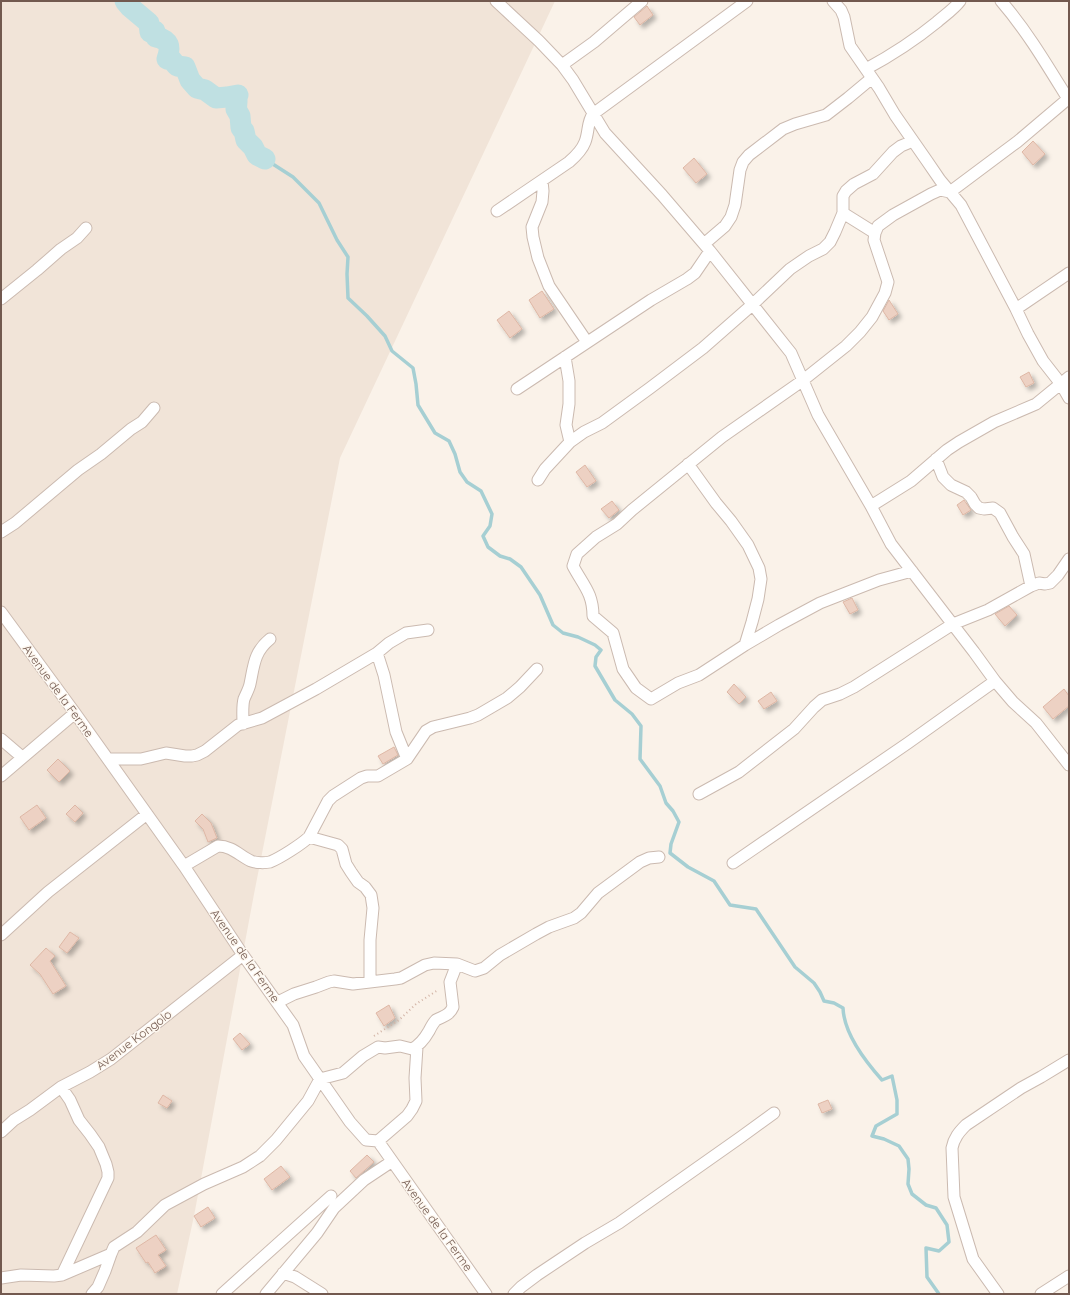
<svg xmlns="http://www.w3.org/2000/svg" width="1070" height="1295" viewBox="0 0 1070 1295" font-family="Quicksand,sans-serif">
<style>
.residential{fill:#f1e4d8}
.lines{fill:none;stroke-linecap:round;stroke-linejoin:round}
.stream{stroke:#a6cfd3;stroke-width:3.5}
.river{stroke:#bfe0e2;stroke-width:21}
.building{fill:#edd1c3;stroke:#deb7a5;filter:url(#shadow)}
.minor-casing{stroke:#cbbab0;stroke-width:13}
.path{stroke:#d2b4a6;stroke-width:2;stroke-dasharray:1 3;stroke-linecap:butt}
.minor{stroke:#fff;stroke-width:11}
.labels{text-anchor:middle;stroke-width:3;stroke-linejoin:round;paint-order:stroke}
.street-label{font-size:12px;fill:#72594f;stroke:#fdf7ef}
</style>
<defs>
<filter id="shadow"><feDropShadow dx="3.5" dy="3.5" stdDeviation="2" flood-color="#0004"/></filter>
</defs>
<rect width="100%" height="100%" fill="#faf2e9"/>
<path class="residential" d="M1,1H555L340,458L254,894L194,1216L177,1294H1Z"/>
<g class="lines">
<path class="stream" d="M265,159L293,177L319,203L337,240L348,257L347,274L348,298L367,316L385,336L392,351L413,368L416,384L418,405L435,433L449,441L455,454L460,472L467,482L481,491L492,514L490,526L483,536L488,547L500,556L510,559L521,567L540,595L553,625L563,633L578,637L595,645L601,650L596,657L595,666L615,700L632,714L641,726L640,759L660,786L666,803L673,811L679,822L671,844L670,853L688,867L714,881L730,905L756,909L795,967L814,983L820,992L824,1001L834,1003L843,1008C844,1034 865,1061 882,1080L892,1076L897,1100V1114L876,1126L872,1136L884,1139L899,1146L908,1159L909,1169L908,1184L912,1194L926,1205L936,1208L947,1225L949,1242L939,1251L926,1248L927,1277L939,1294"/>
<path class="river" d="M125,1L130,7L149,23L150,32L155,31L156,37C170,40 171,47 167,59H171L177,66L185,67L190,80L197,88L205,90L216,98L227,97L238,95C236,99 238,104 236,109L240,116L241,128L244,131L246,140L253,147L257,155L265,159"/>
</g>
<path class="building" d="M647,6L653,15L640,25L634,17Z
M1033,141L1045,154L1033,165L1022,152Z
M694,158L707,174L696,183L683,168Z
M542,291L554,309L540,318L529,300Z
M889,300L898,314L889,320L883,311Z
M509,311L522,329L510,338L497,320Z
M1029,372L1034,383L1026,387L1020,377Z
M585,465L596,481L587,487L576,472Z
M964,500L971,510L963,515L957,505Z
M612,501L619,510L609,518L601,509Z
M852,598L858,610L850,614L843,602Z
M1009,606L1017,615L1005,626L995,614Z
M734,684L746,697L739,704L727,692Z
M1064,689L1069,696V706L1053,719L1043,707Z
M771,692L777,701L764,709L758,701Z
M394,747L398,755L383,764L378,756Z
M58,759L70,771L59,782L47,770Z
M37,805L46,818L29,830L20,817Z
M75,805L83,813L75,822L66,814Z
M202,814L211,823L217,838L208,842L203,829L195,821Z
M70,932L79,938L67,953L59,947Z
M46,948L55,956L50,961L66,986L53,994L40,974L30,965Z
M389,1005L395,1018L384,1026L376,1013Z
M240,1033L250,1044L242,1050L233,1039Z
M163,1095L172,1101L167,1108L158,1103Z
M828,1100L832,1109L822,1113L818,1104Z
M367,1155L374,1162L356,1178L350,1171Z
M281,1166L290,1177L272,1190L264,1179Z
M208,1207L215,1218L201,1227L194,1216Z
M156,1235L166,1250L158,1255L166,1266L155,1273L148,1262L146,1263L136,1248Z"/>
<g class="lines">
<g class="minor-casing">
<path id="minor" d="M496,1L539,41L562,65L573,80L605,133L662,195L710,251L791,353L818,415L871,506L891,544L974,652L995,681L1013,702L1036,723L1069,765
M833,1L841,10L844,17L850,46L879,88L895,115L927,161L940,180L961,205L1016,309L1028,334L1043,361L1061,384L1069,398
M1001,1C1027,31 1047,65 1068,99
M562,65L594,42L642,1
M866,69C892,55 915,40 937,22C945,15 954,9 960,1
M542,181L543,191L542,202L532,227L533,237L538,258L549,286L587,342
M497,211L569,162C576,156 582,150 585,142C589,132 587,122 593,114L747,1
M843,213L875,233
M704,244L725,226L731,217L735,205L740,170L743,162L749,155L783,129L795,124L826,115L848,98L872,78
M1,299L37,270L61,249L77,238L86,228
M1016,309L1069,273
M565,357L569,381V404L566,425L570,442
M517,389L651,300L687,279L695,273L710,251
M936,459L943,477L951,485L966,492L971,497L975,504L979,508L984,509L993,508L1000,513L1013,537L1024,554L1031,586
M688,464L716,503L731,521L748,545L759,568L761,579L758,599L752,622L745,645
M538,480L545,469L570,442L584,432L602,423L650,388L703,348L752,305L790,269L809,256L823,249L830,242L835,232L843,213V196L846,191L854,184L873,174L893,152L901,146L913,141
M871,506L911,481L947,450L959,442L994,422L1036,404L1069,377
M1,532L15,523L78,470L101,454L131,429L142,422L154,408
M912,571L879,580L820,603L779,625L745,645L699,675L678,683L651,699L636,688L623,669L613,633L593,616C593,593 583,585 573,566L577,554L596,537L617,524L632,510L722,437L802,381L846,346L860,332L872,317L885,293L888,282L874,240L875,233L878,226L893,215L931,194L940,190L950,192L1017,142L1069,98
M1,612L75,713L184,866L243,955L293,1025L304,1056L350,1122L366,1140L378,1141L486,1294
M377,653L384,675L396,732L407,759
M243,724C243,716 242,706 244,699C246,694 249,689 250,684C254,665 254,652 270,639
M1,739L22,757
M108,759H141L166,753L185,756H192L197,755L205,751L238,725L262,718L316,689L377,653L389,643L406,633L428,630
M1,776L75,713
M699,794L739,772L794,729L814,707L822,700L840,694L854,687L953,624L988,610L1031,586L1039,583L1045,584L1050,583L1058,575L1069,559
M309,837L338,845L342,849L346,864L351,872L358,882L365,887L371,895L373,908L370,940V982
M733,863L908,743L995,681
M184,866L218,846C232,846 240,856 251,861C256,863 265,863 270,862C280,858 302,844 309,837L328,801L333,796L361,778L367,776H378L407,759L426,731L433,727L470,718L478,715L507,698L520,687L537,669
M1,935L48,892L147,814
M278,1002L294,994L316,987L329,982L334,981L353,984L395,979L401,978L425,965L434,963L457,964L475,971L484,968L500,955L536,934L549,927L574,918L581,913L598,893L640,862L649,858L659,857
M61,1087L70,1100L79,1120L90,1134L99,1147L106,1164L108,1172V1178L62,1275
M1,1132L14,1120L30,1110L61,1087L90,1072L111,1059L243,955
M378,1141L407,1116L412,1109L416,1101L415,1078L417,1047
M283,1273L295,1277L322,1294
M1,1278L21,1275L54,1276L62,1275L111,1254
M92,1294L98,1287L105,1271L111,1254L114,1247L137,1232L165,1205L204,1184L243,1167L260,1156L276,1140L308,1101L320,1079L343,1073L363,1056L378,1047L385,1048L400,1046L412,1049C420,1045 425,1038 429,1031C431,1027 433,1023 436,1020C443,1016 449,1016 453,1007L450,982L457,964
M222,1294L331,1196
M266,1294L317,1233L334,1208L364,1180L391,1162
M514,1294L521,1287L537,1275L585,1243L619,1223L741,1137L774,1113
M998,1294L973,1259L954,1197L952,1148C954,1138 959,1132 966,1125L1021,1088L1041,1077L1069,1060
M1041,1294L1069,1276"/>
</g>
<path class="path" d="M374,1036L399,1020L416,1004L438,990"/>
<use href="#minor" class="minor"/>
</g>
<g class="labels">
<g class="street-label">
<text transform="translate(58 691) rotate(54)" y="4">Avenue de la Ferme</text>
<text transform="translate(245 956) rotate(55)" y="4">Avenue de la Ferme</text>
<text transform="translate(134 1040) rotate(-37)" y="4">Avenue Kongolo</text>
<text transform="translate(437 1225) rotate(54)" y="4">Avenue de la Ferme</text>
</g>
</g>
<rect width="1070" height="1295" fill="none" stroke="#72594f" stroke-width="4"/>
</svg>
